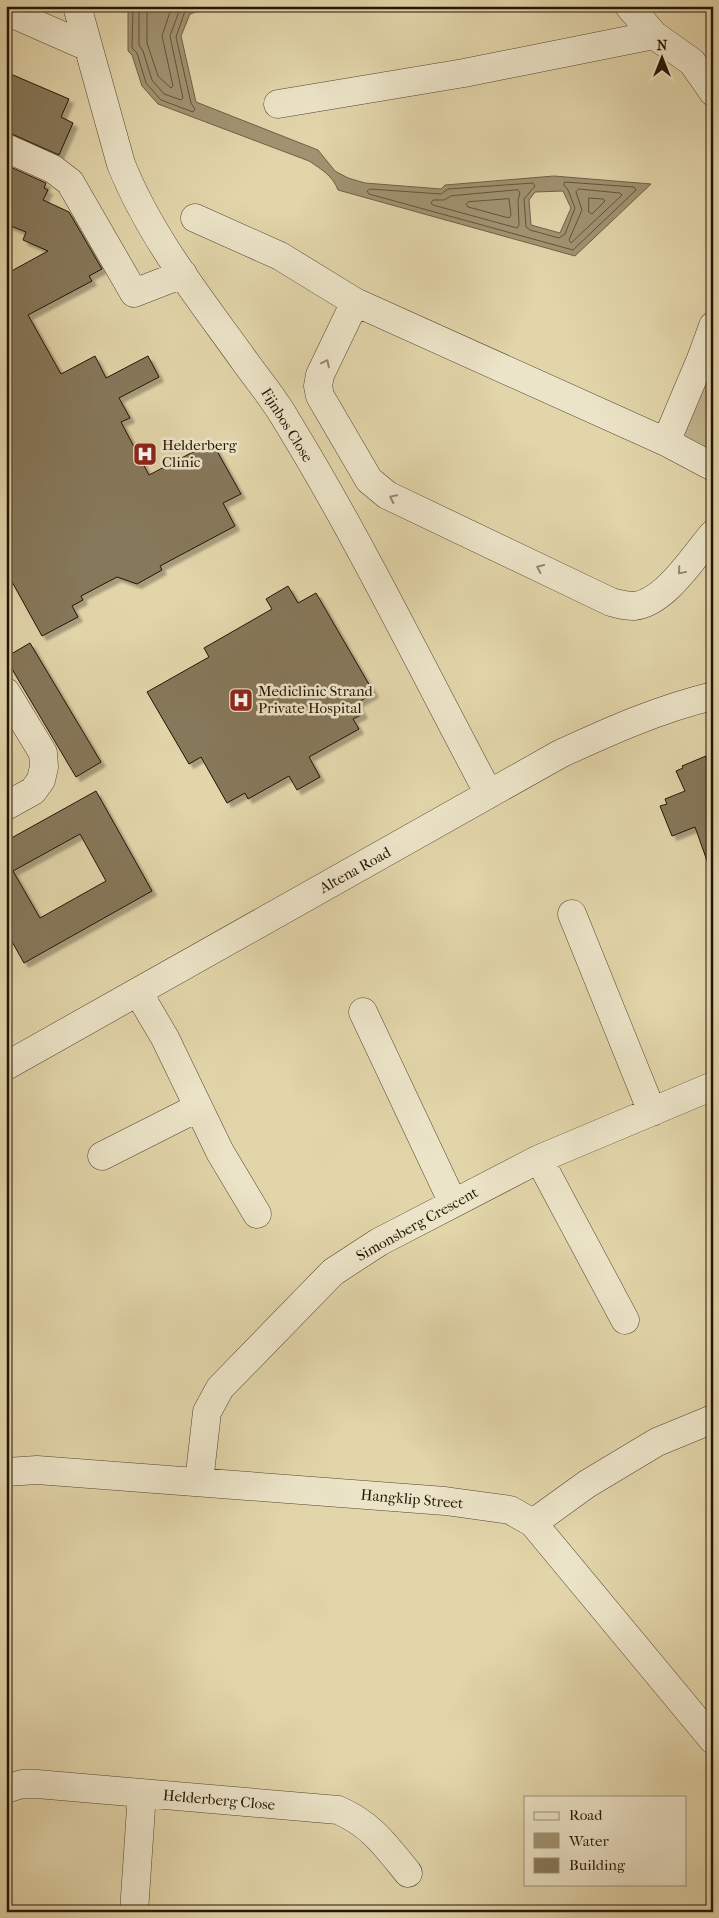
<svg xmlns="http://www.w3.org/2000/svg" width="719" height="1918" viewBox="0 0 719 1918" font-family="'IM FELL French Canon',serif">
<style>
.green{fill:#c2b48e;stroke:#726449}
.water{fill:#a19372;stroke:#6f6046;fill-rule:evenodd}
.lines{fill:none;stroke-linecap:round;stroke-linejoin:round}
.shore{stroke:#62543b;stroke-width:1}
.building{fill:#86785a;stroke:#231404;fill-rule:evenodd;filter:url(#shadow)}
.minor-casing{stroke:#53442e;stroke-width:29}
.minor{stroke:#ece4c8;stroke-width:28}
.oneway{stroke:#928670}
.labels{text-anchor:middle;stroke-width:5;stroke-linejoin:round;paint-order:stroke}
.street-label{font-size:15px;fill:#231404;stroke:#ece4c8}
.poi-label{font-size:15px;fill:#231404;stroke:#ece4c8;text-anchor:start}
</style>
<defs>
<filter id="shadow"><feDropShadow dx="4.5" dy="4.5" stdDeviation="1" flood-color="#0004"/></filter>
</defs>
<rect width="100%" height="100%" fill="#e2d5aa"/>
<filter id="stains"><feTurbulence type="fractalNoise" baseFrequency=".004" numOctaves="4"/><feColorMatrix values="0 0 0 0 .2 0 0 0 0 .09 0 0 0 0 .02 0 0 0 .5 -.17"/></filter>
<radialGradient id="worn" r=".72"><stop offset=".6" stop-color="#630" stop-opacity="0"/><stop offset="1" stop-color="#630" stop-opacity=".3"/></radialGradient>
<path class="green" d="M713,332V466L671,439Z"/>
<path class="water" d="M128,6H213L190,14L181,36L196,102L318,150L335,171L348,178L365,183L441,189L445,185L554,176L651,184L575,256L338,190C333,176 321,169 309,161L158,104L142,86L132,55L128,51ZM563,191L571,208L560,233L531,225L529,200L535,192Z"/>
<g class="lines">
<path class="shore" d="M133,6L132,48L137,53L146,83L161,100L193,112L195,109L191,103L176,37L185,11L196,6
M139,6V45L143,51L152,80L164,94L181,100L183,98L170,36L181,6
M147,6V43L158,76L171,88L173,86L162,36L172,6
M565,182L634,187L636,190L573,250L369,194L367,191L370,189L441,194L448,189L533,183L535,186L524,199L526,227L530,230L559,238L565,234L575,208L568,190L564,185Z
M579,189L620,193L622,195L571,243L569,240L582,210L576,192Z
M518,190L520,193L518,200L519,225L517,228L433,205L431,203L433,200H444L451,196Z
M589,198L603,199L605,201L592,214L589,212Z
M509,199L511,215L509,218L468,207L466,204L468,202Z"/>
</g>
<path class="building" d="M6,72L69,99L61,117L73,123L59,155L12,134L6,133Z
M6,165L46,183L44,188L48,190L43,200L69,212L102,269L89,276L92,281L28,315L61,374L95,356L106,378L148,356L159,377L119,398L130,418L121,422L149,475L212,442L241,494L223,503L235,526L160,566L162,570L137,584L117,577L81,596L83,600L72,606L78,617L42,636L6,571V274L48,251L23,240L26,232L6,224Z
M288,586L298,603L316,593L374,693L357,703L363,714L353,719L359,729L309,757L320,777L297,790L289,776L248,799L245,793L227,803L201,757L189,764L147,692L209,657L204,648L272,609L266,599Z
M30,643L101,762L76,777L6,659V657Z
M706,756L713,773V869H710L695,827L672,836L660,806L667,804L665,799L685,791L676,771L683,768L682,766Z
M96,791L152,891L24,963L6,931V841ZM80,834L106,881L40,918L13,871Z"/>
<g class="lines">
<g class="minor-casing">
<path id="minor" d="M77,6L121,164C150,237 201,300 246,363C259,381 274,399 285,418C360,540 422,669 489,794
M629,6L654,35L692,62L713,92
M6,11L88,47
M278,104L464,73L654,35
M6,148L53,169L70,182L134,293L183,274
M195,218L280,256L355,302L666,442L713,467
M355,302L320,375L318,386L320,396L369,480L387,495L611,602C618,604 626,606 634,606C665,603 694,556 713,534
M666,442L701,359L713,326
M6,692L43,753L44,767L41,780L33,791L6,806
M572,914L652,1112
M138,992L165,1038L220,1152L257,1214
M363,1012L453,1203
M6,1066L560,754C610,731 659,709 713,696
M102,1156L197,1108
M539,1159L625,1320
M6,1472L37,1470L445,1501L510,1510L533,1523L713,1740
M199,1482L207,1412L220,1388L333,1272L379,1242L539,1159L713,1086
M533,1523L587,1484L657,1442L713,1419
M6,1789L22,1784H37L338,1810C371,1824 386,1846 408,1873
M134,1912L142,1793"/>
</g>
<use href="#minor" class="minor"/>
</g>
<defs><path id="oneway-chevron" d="M-2-3.5L2.5 0L-2 3.5" fill="none" stroke-width="1.6" stroke-linecap="round" stroke-linejoin="round" transform="scale(1.25)"/></defs>
<g class="oneway">
<use href="#oneway-chevron" transform="translate(326 363) rotate(-64)"/>
<use href="#oneway-chevron" transform="translate(393 498) rotate(-154)"/>
<use href="#oneway-chevron" transform="translate(540 568) rotate(-155)"/>
<use href="#oneway-chevron" transform="translate(681 571) rotate(130)"/>
</g>
<defs>
<g id="hospital-square" transform="scale(1.25)"><rect x="-9" y="-9" width="18" height="18" rx="4" fill="#8f2418" stroke="#ece4c8"/><path d="M-5-5h3v3.5h4V-5h3V5h-3V1.5h-4V5h-3Z" fill="#fff"/></g>
</defs>
<g fill-rule="evenodd">
<use href="#hospital-square" x="145" y="454"/>
<use href="#hospital-square" x="241" y="700"/>
</g>
<g class="labels">
<g class="street-label">
<text transform="translate(287 425) rotate(58)" y="5">Fijnbos Close</text>
<text transform="translate(355 870) rotate(-29)" y="5">Altena Road</text>
<text transform="translate(417 1224) rotate(-29)" y="5">Simonsberg Crescent</text>
<text transform="translate(412 1499) rotate(5)" y="5">Hangklip Street</text>
<text transform="translate(219 1800) rotate(5)" y="5">Helderberg Close</text>
</g>
<g class="poi-label">
<text x="162" y="450">Helderberg<tspan x="162" dy="17">Clinic</tspan></text>
<text x="258" y="696">Mediclinic Strand<tspan x="258" dy="17">Private Hospital</tspan></text>
</g>
</g>
<rect width="719" height="1918" fill="none" stroke="#e2d5aa" stroke-width="25"/>
<rect x="8" y="8" width="704" height="1903" fill="none" stroke="#231404" stroke-width="2.5"/>
<rect x="12" y="12" width="694" height="1893" fill="none" stroke="#231404"/>
<rect x="524" y="1796" width="162" height="90" fill="#ece4c8" stroke="#9c917a"/>
<rect x="534" y="1812" width="25" height="8" fill="#ece4c8" stroke="#9c917a"/>
<text x="569" y="1820" font-size="15" fill="#231404">Road</text>
<rect x="534" y="1833" width="25" height="15" fill="#a19372" stroke="#9c917a"/>
<text x="569" y="1846" font-size="15" fill="#231404">Water</text>
<rect x="534" y="1858" width="25" height="15" fill="#86785a" stroke="#9c917a"/>
<text x="569" y="1870" font-size="15" fill="#231404">Building</text>
<g transform="translate(662 58)" stroke="#ece4c8" stroke-width="4" paint-order="stroke">
<path d="M0-4L9 19L0 12L-9 19Z" fill="#231404"/>
<text y="-8" font-size="14" font-weight="bold" text-anchor="middle" fill="#231404">N</text>
</g>
<rect width="100%" height="100%" filter="url(#stains)"/>
<rect width="100%" height="100%" fill="url(#worn)"/>
</svg>
